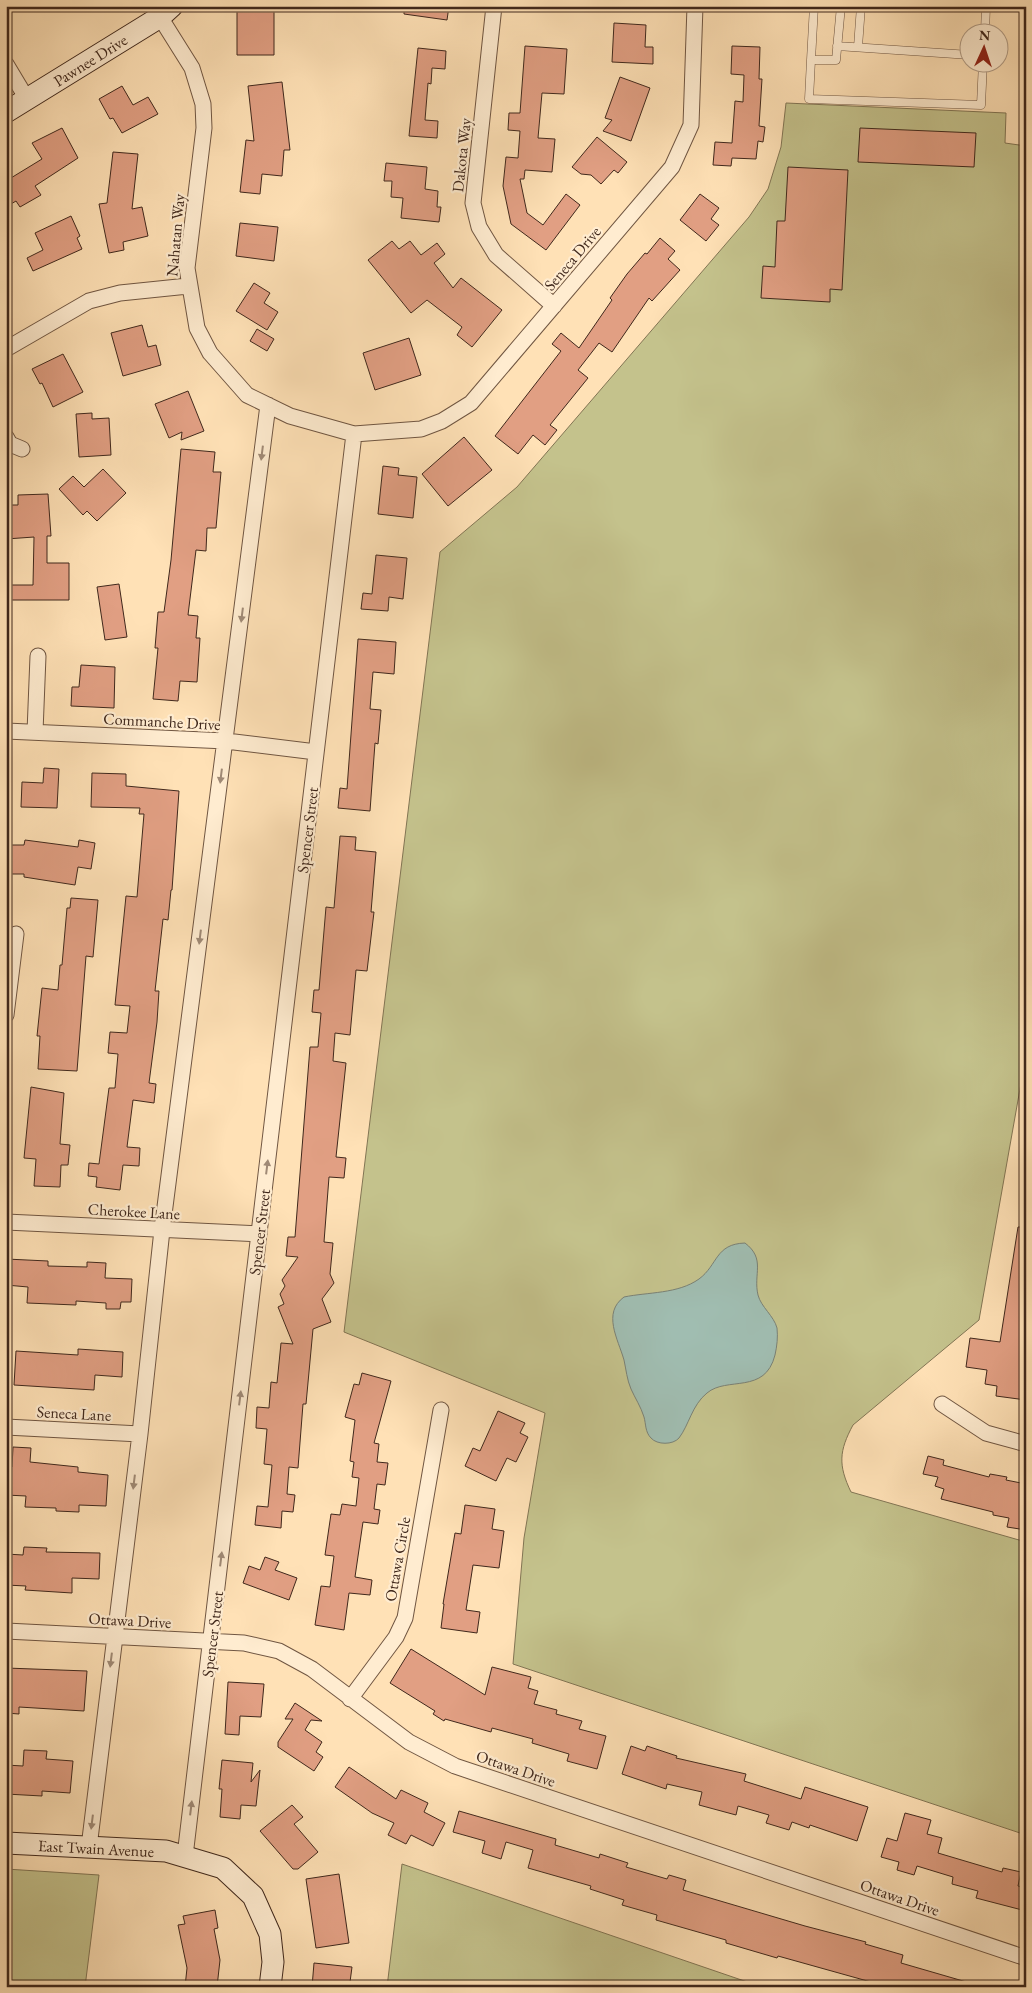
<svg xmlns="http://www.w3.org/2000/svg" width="1032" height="1993" viewBox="0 0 1032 1993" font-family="'EB Garamond',serif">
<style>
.green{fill:#c4c28c;stroke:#827554}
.water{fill:#a0bdb1;stroke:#7a8175}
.building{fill:#e19f83;stroke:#40281c}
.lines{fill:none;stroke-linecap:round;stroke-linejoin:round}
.lane-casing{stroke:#705642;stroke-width:9}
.street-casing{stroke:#705642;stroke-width:17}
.secondary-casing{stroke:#40281c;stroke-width:23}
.lane{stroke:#ffecd0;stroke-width:8}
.street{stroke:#ffecd0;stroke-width:15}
.secondary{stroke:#ffecd0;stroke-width:21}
.oneway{fill:#a08a76}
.labels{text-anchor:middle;stroke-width:4.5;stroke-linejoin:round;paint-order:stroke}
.street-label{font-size:16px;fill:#40281c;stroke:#ffecd0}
</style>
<rect width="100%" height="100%" fill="#ffe1b6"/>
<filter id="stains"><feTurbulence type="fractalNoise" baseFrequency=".004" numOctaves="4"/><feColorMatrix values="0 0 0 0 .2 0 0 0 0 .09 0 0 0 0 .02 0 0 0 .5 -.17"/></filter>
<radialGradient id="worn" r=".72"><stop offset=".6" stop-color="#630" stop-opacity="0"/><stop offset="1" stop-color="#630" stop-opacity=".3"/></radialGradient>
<path class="green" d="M786,103L1006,113L1005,143L1026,146V1055L979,1320L853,1425C839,1451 838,1465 851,1492L1026,1542V1835L513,1664L524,1538L545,1413L344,1332L440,552L517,487L749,217L768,189L781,147Z
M402,1864L762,1987H387Z
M6,1869L99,1875L85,1987H6Z"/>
<path class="water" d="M745,1243C766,1259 753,1274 758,1295C761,1307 774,1316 777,1328C778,1337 777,1346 775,1355C765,1395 727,1376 707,1393C692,1405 689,1425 679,1438C673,1445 657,1445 651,1438C645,1432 646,1424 644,1417C641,1407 635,1398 631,1389C627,1380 626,1369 624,1360C618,1339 602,1313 624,1297C648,1292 678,1294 699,1279C718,1265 715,1244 745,1243Z"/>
<path class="building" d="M237,6H274V55H237Z
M404,6H449L447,20L404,14Z
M614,23L646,25L645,47H653V64L612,62Z
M525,46L567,49L564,94L542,93L538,138L555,139L552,172L525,170L524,179H520L527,213L543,225L566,194L580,205L546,250L511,224L503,186L506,157L518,158L520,131L508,130L509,113H520Z
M732,46L760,47L759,79H762L759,126L765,127L763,142L758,141L756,159L732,158L731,166L713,165L715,142L732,143L735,101L743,102L744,75L731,74Z
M418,48L446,51L445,69L432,68L431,84L428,83L425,120L438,121L437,138L409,136Z
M620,77L650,88L631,141L603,131L612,120L605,118Z
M282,82L290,150H284L282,176L262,174L260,194L240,192L246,140L254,141L248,86Z
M122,86L133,105L148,97L158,114L122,133L113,118L110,119L99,99Z
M62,128L78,158L35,186L41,195L20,207L16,201L6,207V181L42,159L32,143Z
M860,128L976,133L974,167L858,162Z
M597,137L627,162L618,173L614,170L601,184L591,175L581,174L572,167Z
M113,152L138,154L132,209L142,207L148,236L123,242L124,250L109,253L99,204L107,203Z
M386,163L427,167L425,189L438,191L437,207H441L439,222L401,218L403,198L391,197L392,181H384Z
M788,167L848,170L842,290L830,289V302L761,298L763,266L775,267L777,221H785Z
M700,194L719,208L711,219L719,225L706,241L680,220Z
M71,216L80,236L77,238L82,249L33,271L27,258L43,250L35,233Z
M240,223L278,227L274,261L236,256Z
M660,238L675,251L668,259L680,270L652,301L649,298L612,352L599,343L578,370L588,378L550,425L557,430L545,445L533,435L518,454L495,436L561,351L552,344L561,333L579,348L612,300L610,298L627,274L645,253L647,254Z
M392,241L399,249L410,241L421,255L437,243L445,254L434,263L453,288L461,278L502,310L472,347L457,335L462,327L427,300L411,313L368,260Z
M254,283L270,293L264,303L278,312L267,330L236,311Z
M142,325L148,347L156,345L161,365L123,376L111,333Z
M257,329L274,339L267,351L250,341Z
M409,338L421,375L375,390L363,353Z
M63,354L83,392L53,407L42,383L40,384L32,369Z
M188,391L204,431L181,440L182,432L169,438L155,404Z
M92,413V419L109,418L111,455L79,457L76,414Z
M464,437L492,470L448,506L422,474Z
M181,449L215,452L213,472H221L216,528H207L206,551L196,550L188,615L198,616L196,638H200L197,682L180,681L178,701L153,699L158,648H155L158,612H164L171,560Z
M383,466L399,468L398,475L417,477L413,518L378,514Z
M103,469L126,493L97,521L87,511L83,515L59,489L73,476L84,487Z
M48,494L51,536H47V563H69V600H6V585H33L34,537L6,539V505H18V495Z
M376,555L407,558L403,599L389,597L388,611L361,609L363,593L372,594Z
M119,584L127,637L105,640L97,587Z
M358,639L396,642L394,674L373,672L370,709L381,710L378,744L375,743L370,811L338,808L340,788L347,789Z
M81,665L115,667L114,708L71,706L72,687H79Z
M44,768L59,769L57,808L21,807L22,782L43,783Z
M92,773L126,774V786L179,791L172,890H171L168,920L163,919L155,991H159L157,1022L149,1083L156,1084L154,1103L133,1100L127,1147L140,1148L139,1166L123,1165L120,1190L96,1187L97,1177L88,1176L89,1163L99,1164L109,1088H115L118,1054L108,1053L110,1032L127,1033L130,1006L115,1005L126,896L137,897L144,814H139L140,808L91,807Z
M340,836L356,837L355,850L376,852L371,912H374L367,971L356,970L350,1035L335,1033L333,1061L346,1063L336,1157L346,1158L344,1178L329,1177L324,1242L333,1243L330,1274L334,1283L322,1299L331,1322L313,1329L306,1404H303L298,1468L289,1467L287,1494L295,1495L293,1512L282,1511L281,1528L255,1525L257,1506L268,1507L272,1465L264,1464L267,1429L256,1428L257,1407L269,1408L271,1382L277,1383L281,1343L293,1344L278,1307L284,1304L280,1294L285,1286L282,1280L298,1257L286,1256L288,1237H295L310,1047H318L321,1013L312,1012L314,990H319L326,907L334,908Z
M25,840L78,847L79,840L95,843L91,869L78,867L75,885L24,877V874H6V845H24Z
M71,898L98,900L93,957L86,956L77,1071L38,1069L40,1036H37L42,988L58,990L60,965H62L67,908H70Z
M31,1087L64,1093L60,1144L70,1145L68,1165H61L60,1187L34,1186L36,1159L24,1158Z
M1018,1227H1026V1400L996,1396L997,1386L985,1384L987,1370L966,1367L970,1338L1000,1342Z
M6,1259L48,1261V1266L87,1267V1262L106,1263L105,1278L132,1279L131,1302H121L120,1309H106V1303L76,1301V1305L27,1303L28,1287L6,1285Z
M78,1349L123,1352L122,1377L95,1375L94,1390L14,1385L16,1351L78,1355Z
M362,1373L391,1381L374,1443L379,1444L377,1462L388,1463L385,1485L377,1484L374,1509L380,1510L378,1524L363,1522L355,1577L372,1580L370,1595L349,1593L344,1630L315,1625L321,1586L330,1587L334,1556L325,1555L331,1514L340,1515L342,1504L356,1506L359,1478L352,1477L354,1462L350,1461L355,1420L345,1417L354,1384L359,1385Z
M498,1411L525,1423L520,1433L528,1437L516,1462L507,1458L496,1481L465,1466L473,1448L480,1451Z
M13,1447L31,1448L30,1462L78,1467V1472L108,1475L106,1506L79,1505V1512L56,1511V1508L25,1507L26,1496L6,1495V1467H12Z
M928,1456L944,1460L943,1465L989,1477L990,1474L1007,1477L1006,1480L1026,1484V1530L1007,1527L1009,1518L993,1515V1512L941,1499L944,1489L935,1486L938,1477L923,1474Z
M465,1505L495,1509L492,1529L504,1531L499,1568L473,1565L466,1610L480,1612L477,1633L441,1628L444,1604H443L455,1533L461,1534Z
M24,1547L47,1548L46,1552L100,1553L99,1579L72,1578V1593L25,1590L26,1586L6,1585V1554L23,1555Z
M265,1557L279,1562L275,1570L297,1578L289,1600L243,1583L249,1566L260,1570Z
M411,1649L485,1695L492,1667L531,1677L528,1688L538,1691L534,1704L557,1710L556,1714L582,1721L579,1729L606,1736L597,1769L567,1761L569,1754L532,1743L533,1739L492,1728L491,1732L445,1719L444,1721L433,1714L435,1711L390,1683Z
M6,1668L87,1671L84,1711L19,1707V1714L6,1713Z
M228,1682L264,1684L261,1717L240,1716L239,1735L225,1734Z
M295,1703L322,1721L311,1720L305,1730L322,1742L316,1752L323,1757L314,1771L278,1747V1742L293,1719H285Z
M631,1746L645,1751L647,1746L677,1756L676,1758L746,1774L744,1781L801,1799L805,1787L868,1807L857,1841L810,1825L809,1828L792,1822L789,1830L766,1823L769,1815L738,1806L736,1815L699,1805L702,1792L667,1784L666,1789L622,1774Z
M24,1750L47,1751L46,1759L73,1761L70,1793L42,1791V1796L6,1794V1765L23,1766Z
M222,1760L253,1763L251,1782L260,1770L256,1806L241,1805L240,1819L220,1817L222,1789H219Z
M349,1767L396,1799L401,1790L428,1803L424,1812L445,1823L433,1846L411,1835L406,1844L388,1835L394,1823L372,1813L335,1787Z
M292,1805L303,1817L294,1824L318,1852L298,1869H293L260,1831Z
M459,1811L556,1839L555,1845L599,1858L600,1854L628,1863L626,1867L667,1879L669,1875L686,1880L683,1890L805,1926L866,1942L865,1944L903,1955L901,1963L970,1983V1987H878L870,1985L871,1982L778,1956L777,1958L726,1943V1940L656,1920L657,1915L622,1905L624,1900L590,1889L591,1886L528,1868L533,1850L506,1842L501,1859L482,1853L485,1841L453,1832Z
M905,1813L931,1820L927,1834L942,1838L938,1853L1002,1872L1003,1868L1021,1872L1018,1886L1026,1888V1911L976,1898L978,1891L952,1884L953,1877L917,1866L914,1875L897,1870L899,1862L881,1857L887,1838L897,1841Z
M339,1874L349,1943L316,1948L306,1879Z
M215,1910L218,1928L214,1929L220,1960L217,1987H185L187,1968L178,1925L185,1924L183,1916Z
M314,1963L352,1967L350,1982H345L344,1987H312Z"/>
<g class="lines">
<g class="lane-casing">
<path id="lane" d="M814,6L811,60H836L841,6
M985,32L986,6
M837,46L970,55
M858,47L861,6
M811,60L809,99L981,105L983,62"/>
</g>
<g class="street-casing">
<path id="street" d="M494,6L473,203L479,227L496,255L554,306
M160,17L192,68L203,104L204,128L187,268L197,328L210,353L247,395L290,416L354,434L421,429L442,421L471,403L672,167L691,125L695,6
M6,64L27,99
M6,349L89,301L120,293L188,286
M6,437L10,444L22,449
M6,731L226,741L316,752
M35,732L38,656
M6,1015L16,934
M6,1222L259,1234
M942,1404L986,1433L1026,1444
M6,1427L140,1434
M6,1631L244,1643L279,1651L312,1669L409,1742L455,1766L1026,1958
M350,1699L396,1637L405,1618L441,1410
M89,1847L140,1434L162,1230L268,405
M185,1856L354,434"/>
</g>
<g class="secondary-casing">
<path id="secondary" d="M6,112L160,17L172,6
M6,1843L166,1851L223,1868L253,1896L270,1934L273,1962L270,1987"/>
</g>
<use href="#lane" class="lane"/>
<use href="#street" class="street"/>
<use href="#secondary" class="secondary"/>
</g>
<defs><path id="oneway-solid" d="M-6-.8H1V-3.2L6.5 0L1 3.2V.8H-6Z" transform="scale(1.25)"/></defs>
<g class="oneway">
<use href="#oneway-solid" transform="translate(262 453) rotate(97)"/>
<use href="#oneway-solid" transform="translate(242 615) rotate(97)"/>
<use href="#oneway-solid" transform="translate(221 776) rotate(97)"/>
<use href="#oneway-solid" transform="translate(200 937) rotate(97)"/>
<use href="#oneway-solid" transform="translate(267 1167) rotate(-83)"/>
<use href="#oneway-solid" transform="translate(240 1398) rotate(-83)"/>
<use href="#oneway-solid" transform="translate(134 1482) rotate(97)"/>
<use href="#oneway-solid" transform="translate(221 1559) rotate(-83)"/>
<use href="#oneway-solid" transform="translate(111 1660) rotate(97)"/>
<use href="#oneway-solid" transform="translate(191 1808) rotate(-83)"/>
<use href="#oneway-solid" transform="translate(92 1822) rotate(97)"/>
</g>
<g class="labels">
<g class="street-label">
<text transform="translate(90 60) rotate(-32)" y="6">Pawnee Drive</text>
<text transform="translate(461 155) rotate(-84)" y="6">Dakota Way</text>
<text transform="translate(175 235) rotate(-85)" y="6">Nahatan Way</text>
<text transform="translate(572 258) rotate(-50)" y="6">Seneca Drive</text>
<text transform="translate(162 721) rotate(3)" y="6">Commanche Drive</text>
<text transform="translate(307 830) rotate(-83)" y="6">Spencer Street</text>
<text transform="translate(134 1211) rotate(3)" y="6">Cherokee Lane</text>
<text transform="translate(259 1232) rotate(-83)" y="6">Spencer Street</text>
<text transform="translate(74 1413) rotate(3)" y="6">Seneca Lane</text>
<text transform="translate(397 1559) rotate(-80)" y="6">Ottawa Circle</text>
<text transform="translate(130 1620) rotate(3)" y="6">Ottawa Drive</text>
<text transform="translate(212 1634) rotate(-83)" y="6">Spencer Street</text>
<text transform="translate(516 1768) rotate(19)" y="6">Ottawa Drive</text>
<text transform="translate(96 1848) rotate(3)" y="6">East Twain Avenue</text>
<text transform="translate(900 1897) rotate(19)" y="6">Ottawa Drive</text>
</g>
</g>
<rect width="1032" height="1993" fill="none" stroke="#ffe1b6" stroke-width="25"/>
<rect x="8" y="8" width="1017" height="1978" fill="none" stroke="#40281c" stroke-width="2.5"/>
<rect x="12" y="12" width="1007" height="1968" fill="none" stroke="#40281c"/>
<g transform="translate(984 48) rotate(3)"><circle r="24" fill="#ffecd0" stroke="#b39e88"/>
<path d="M0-4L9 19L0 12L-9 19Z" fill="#8f2418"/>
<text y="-8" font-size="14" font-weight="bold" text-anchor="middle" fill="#40281c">N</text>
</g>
<rect width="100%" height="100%" filter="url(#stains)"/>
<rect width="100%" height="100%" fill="url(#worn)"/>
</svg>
